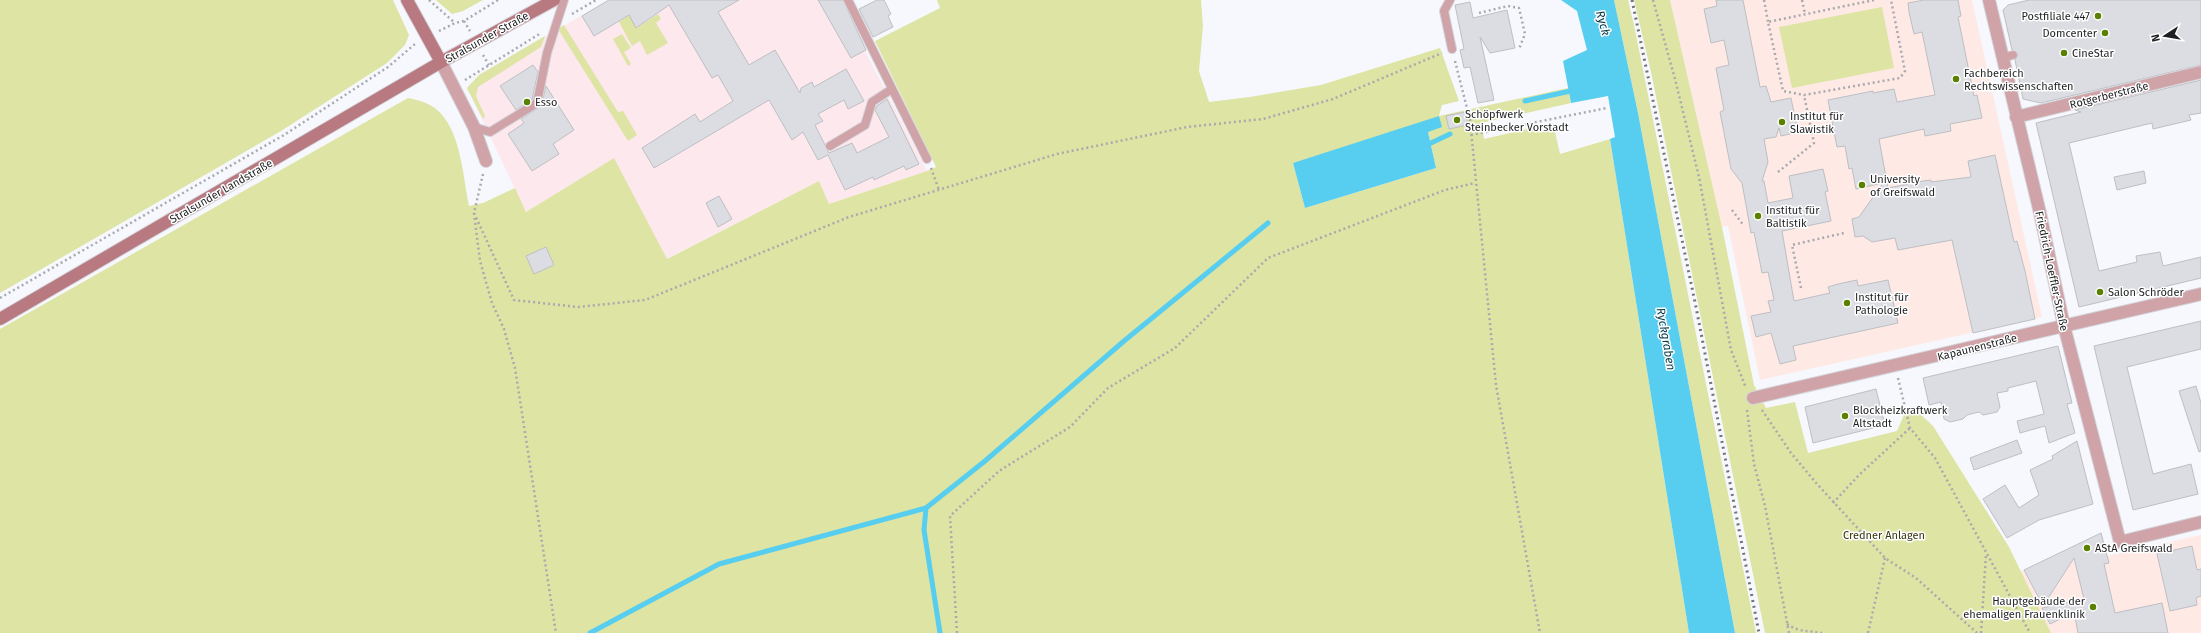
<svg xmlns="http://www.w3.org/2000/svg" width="2201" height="633" viewBox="0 0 2201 633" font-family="'Fira Sans',sans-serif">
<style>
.commercial{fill:#fde8ed}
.education{fill:#fee9e5}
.green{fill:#dee4a3;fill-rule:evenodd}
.water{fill:#57cef0}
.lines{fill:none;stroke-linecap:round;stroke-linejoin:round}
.stream{stroke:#57cef0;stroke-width:5}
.building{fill:#dcdde2;stroke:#bdbfc3}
.lane-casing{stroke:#d4d5da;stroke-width:10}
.street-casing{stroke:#d4d5da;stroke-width:14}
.secondary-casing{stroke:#d4d5da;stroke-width:14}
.path{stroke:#a8aaae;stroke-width:2.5;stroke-dasharray:2 3;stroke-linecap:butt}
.lane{stroke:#cfa3a7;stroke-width:8}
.street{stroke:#cfa3a7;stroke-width:12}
.secondary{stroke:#b87980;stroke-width:12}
.rail{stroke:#737477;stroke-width:3;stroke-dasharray:2 4;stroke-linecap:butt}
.poi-dot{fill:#5a8000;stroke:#fff;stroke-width:1.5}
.labels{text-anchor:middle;stroke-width:3;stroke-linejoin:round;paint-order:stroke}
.poi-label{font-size:11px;fill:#1f2022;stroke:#fff;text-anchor:start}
.street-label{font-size:11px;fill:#1f2022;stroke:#fff}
.park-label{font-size:11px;fill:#33350d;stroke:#fff}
.water-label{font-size:12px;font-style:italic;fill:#003846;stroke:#fff}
</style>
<rect width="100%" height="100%" fill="#f6f8fd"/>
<path class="commercial" d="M608,0H839L927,171L829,204L819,181L666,259L614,158L526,212L467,88L479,75Z"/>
<path class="education" d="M1670,0H1972L2042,317L1760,380L1728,226L1722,227Z
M2101,533L2107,556L2201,535V633H2051L2020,572Z"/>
<path class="green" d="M0,0H393L409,35L405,45L387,63L281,131L0,293Z
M436,0H483L463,11L452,14Z
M937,0H1201L1203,26L1199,71L1209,102L1250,97L1321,85L1440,48L1459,101L1442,105L1439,116L1568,88L1571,103L1481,123L1484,139L1553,123L1560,154L1610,139L1689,633H0V329L408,98C418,100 429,103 436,109C461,129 463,177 469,206L483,203L515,188L526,212L614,158L667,259L819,181L829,204L927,171L936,167L875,41L940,8ZM1428,132L1436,168L1305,208L1293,163Z
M1614,0H1628L1634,25L1756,633H1735L1638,113Z
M1634,0H1670L1722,227L1754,385L1766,408L1795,402L1808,453L1897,431L1904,415L1918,412L1933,426L2009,547L2051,633H1765L1651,72Z
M1882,7L1894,68L1792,88L1779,27Z
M658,14L661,19L656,23L668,43L647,55L640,41L632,46L619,22L629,15L637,28Z
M564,25L618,112L623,111L637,135L628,141L558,29Z
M622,34L631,48L624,52L631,64L628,66L613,39Z
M545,36L541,47L478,87L476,96L485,116L483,119L467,88L479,75Z"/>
<path class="water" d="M1561,0H1614L1638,113L1735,633H1689L1610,139L1615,137L1608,96L1571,103L1563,61L1587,50L1577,11Z
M1439,116L1442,127L1428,132L1436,168L1305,208L1293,163Z"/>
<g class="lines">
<path class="stream" d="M1525,101L1575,90
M1431,143L1450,134
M590,633L719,564L926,508
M940,633L924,530L926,508L985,461L1124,341L1268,223"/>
</g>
<path class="building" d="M609,0H739L718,12L749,65L775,50L800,93L801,88L812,82L814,87L846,69L864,101L848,109L844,100L818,114L823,121L815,125L829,153L852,143L857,153L889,137L875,110L877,106L887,99L919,164L906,170L904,166L874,180L873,177L845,190L828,155L818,160L803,132L792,140L769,100L654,168L642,148L695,114L700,122L733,101L718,75L712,78L669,5L636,28L629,15L594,36L582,16Z
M818,0H843L866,50L851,58Z
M877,0H884L891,14L888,16L893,27L873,37L859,9Z
M1716,0H1743L1760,87L1766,86L1771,102L1791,98L1798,132L1781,136L1779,128L1776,137L1764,139L1768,162L1762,181H1764L1768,203L1793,198L1789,176L1823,169L1828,191L1825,192L1831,221L1782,231L1794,301L1830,293L1828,287L1838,284L1857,280L1858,286L1888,280L1898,323L1793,346L1796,360L1780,364L1771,333L1756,337L1751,316L1771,312L1768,301L1774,300L1768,272L1762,273L1754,232L1751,233L1742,183L1731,169L1720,112L1724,110L1716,68L1729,65L1724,40L1711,43L1704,9L1717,6Z
M1924,0H1958L1961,16L1958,17L1974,96L1977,95L1982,118L1950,124L1951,131L1925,136L1924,129L1879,139L1888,188L1923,181L1931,180V182L1971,177L1968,161L1995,155L2014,242L2017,241L2025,271L2035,319L1973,333L1952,240L1898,250L1895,238L1872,242L1863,236L1855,237L1852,219L1859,217L1883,183L1856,189L1852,168L1849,169L1845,146L1837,147L1828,100L1873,91V93L1894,89L1897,102L1935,95L1922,32L1914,34L1909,12L1908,3Z
M2029,0H2201V65L2041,103L2027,100L2023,99L2015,60L2018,54L2012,50L2003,10L2008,5Z
M1470,2L1473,18L1507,10L1515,48L1490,53L1480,37L1494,100L1478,103L1470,67L1464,68L1460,50L1464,49L1455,5Z
M533,65L538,72L532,100L516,110L500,86Z
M2201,80V113L2189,115L2191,120L2153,129L2152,123L2069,143L2099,271L2137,262L2136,256L2160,252L2163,266L2201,257V278L2079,307L2036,123L2081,112L2075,110Z
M546,86L574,130L553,144L559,154L532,171L508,134L524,123L521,119L541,106Z
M1465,112L1468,125L1449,129L1446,116Z
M2144,171L2146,183L2117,190L2114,177Z
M719,196L732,219L718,227L706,203Z
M546,247L554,265L534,274L526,256Z
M2201,321V349L2127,367L2153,474L2191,464L2198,494L2133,510L2094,346Z
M2058,346L2072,403L2067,404L2075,433L2049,443L2045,426L2020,433L2017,421L2044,414L2036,381L2008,388V391L1997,393L2000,407L1997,412L1983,415L1979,412L1967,415L1963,419L1950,422L1944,419L1941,402L1929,405L1923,378Z
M2196,386L2201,403V451L2199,452L2179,391Z
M1876,389L1885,425L1813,443L1805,407Z
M2017,440L2022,453L1974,470L1970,458Z
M2077,441L2093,504L2039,520L2007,538L1983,499L2005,485L2019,508L2039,495L2030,470L2053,459L2052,456Z
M2101,533L2109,563L2104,564L2115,613L2162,603L2168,633H2078L2074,612L2050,624L2042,608L2084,599L2074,558L2043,606L2024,570Z
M2192,546L2197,570L2201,569V596L2196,598L2197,605L2170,611L2157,554Z"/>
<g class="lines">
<g class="lane-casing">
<path id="lane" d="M848,0L927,159
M1450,0L1444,11L1452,49
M2002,58L2013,55
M474,127L490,132L537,103L547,53L564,0
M830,146L865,125L872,102L892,89"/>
</g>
<g class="street-casing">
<path id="street" d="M1989,0L2040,213L2064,326L2120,542L2201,522
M441,62L474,127L486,161
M2016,117L2201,72
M1753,398L2201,294"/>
</g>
<g class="secondary-casing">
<path id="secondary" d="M407,0L441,62
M0,319L441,62L554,0"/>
</g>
<path class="path" d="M429,0L455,23
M1653,0L1675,79L1699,177L1731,350L1746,388
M1764,0L1768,22
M1802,0L1805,14
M1874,0L1768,22L1783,91L1804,95L1900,78L1905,71L1891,0
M1479,13L1508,6L1519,8L1525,34L1519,49
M572,14L596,0
M464,21L470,31
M439,31L455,23L464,21L498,0
M483,55L489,65
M1455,61L1470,120L1496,385L1540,633
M465,80L541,33
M1471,135L1607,108
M931,168L939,190
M1778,172L1814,143L1804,95
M483,174L474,213L480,261L492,303L504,329L515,368L556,633
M1732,210L1744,226
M474,213L514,300L578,307L645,300L849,217L1057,154L1187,127L1263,119L1333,99L1442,53
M1801,288L1792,245L1844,233
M0,298L284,135L388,67L415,44
M1898,378L1910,428L1935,458L2030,633
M1747,410L1754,464L1765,506L1789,633
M1762,410L1791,453L1817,484L1885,558L1916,578L1977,633
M1833,503L1859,475L1910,428
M1787,624C1800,633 1808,630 1822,633
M957,633L950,516L999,471L1070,427L1108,388L1175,348L1268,258L1445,190L1475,183
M1868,633L1885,558
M1981,633L1986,554"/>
<use href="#lane" class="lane"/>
<use href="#street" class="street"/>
<use href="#secondary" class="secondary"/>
<path class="rail" d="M1632,0L1696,307L1759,633"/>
</g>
<g class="poi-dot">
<circle cx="2098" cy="16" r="4"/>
<circle cx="2105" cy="33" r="4"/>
<circle cx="2064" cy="53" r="4"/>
<circle cx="1956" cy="79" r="4"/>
<circle cx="527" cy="102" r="4"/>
<circle cx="1457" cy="120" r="4"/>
<circle cx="1782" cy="122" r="4"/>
<circle cx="1862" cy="185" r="4"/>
<circle cx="1758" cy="216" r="4"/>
<circle cx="2100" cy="292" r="4"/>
<circle cx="1847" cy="303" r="4"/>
<circle cx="1845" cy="416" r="4"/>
<circle cx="2087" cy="548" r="4"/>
<circle cx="2093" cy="607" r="4"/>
</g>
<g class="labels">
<g class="poi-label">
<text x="2090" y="20" text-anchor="end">Postfiliale 447</text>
<text x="2097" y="37" text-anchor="end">Domcenter</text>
<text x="2072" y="57">CineStar</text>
<text x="1964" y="77">Fachbereich<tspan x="1964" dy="13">Rechtswissenschaften</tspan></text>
<text x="535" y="106">Esso</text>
<text x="1465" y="118">Schöpfwerk<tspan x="1465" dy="13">Steinbecker Vorstadt</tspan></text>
<text x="1790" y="120">Institut für<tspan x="1790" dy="13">Slawistik</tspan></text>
<text x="1870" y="183">University<tspan x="1870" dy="13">of Greifswald</tspan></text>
<text x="1766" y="214">Institut für<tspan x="1766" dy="13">Baltistik</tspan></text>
<text x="2108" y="296">Salon Schröder</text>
<text x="1855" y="301">Institut für<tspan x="1855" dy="13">Pathologie</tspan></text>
<text x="1853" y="414">Blockheizkraftwerk<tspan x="1853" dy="13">Altstadt</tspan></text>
<text x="2095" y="552">AStA Greifswald</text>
<text x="2085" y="605" text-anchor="end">Hauptgebäude der<tspan x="2085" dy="13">ehemaligen Frauenklinik</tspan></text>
</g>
<g class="street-label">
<text transform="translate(487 37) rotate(-29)" y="4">Stralsunder Straße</text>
<text transform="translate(2109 95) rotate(-14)" y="4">Rotgerberstraße</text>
<text transform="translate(221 191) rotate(-30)" y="4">Stralsunder Landstraße</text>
<text transform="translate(2052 271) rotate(78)" y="4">Friedrich-Loeffler-Straße</text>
<text transform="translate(1977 347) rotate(-14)" y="4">Kapaunenstraße</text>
</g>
<g class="park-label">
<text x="1884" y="539">Credner Anlagen</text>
</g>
<g class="water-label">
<text transform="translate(1603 23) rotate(74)" y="4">Ryck</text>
<text transform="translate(1666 339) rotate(80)" y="4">Ryckgraben</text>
</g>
</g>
<g transform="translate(2165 36) rotate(258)" stroke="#ffffff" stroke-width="3" paint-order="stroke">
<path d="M0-3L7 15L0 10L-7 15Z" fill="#1f2022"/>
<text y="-6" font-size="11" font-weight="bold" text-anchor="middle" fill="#1f2022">N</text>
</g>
</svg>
